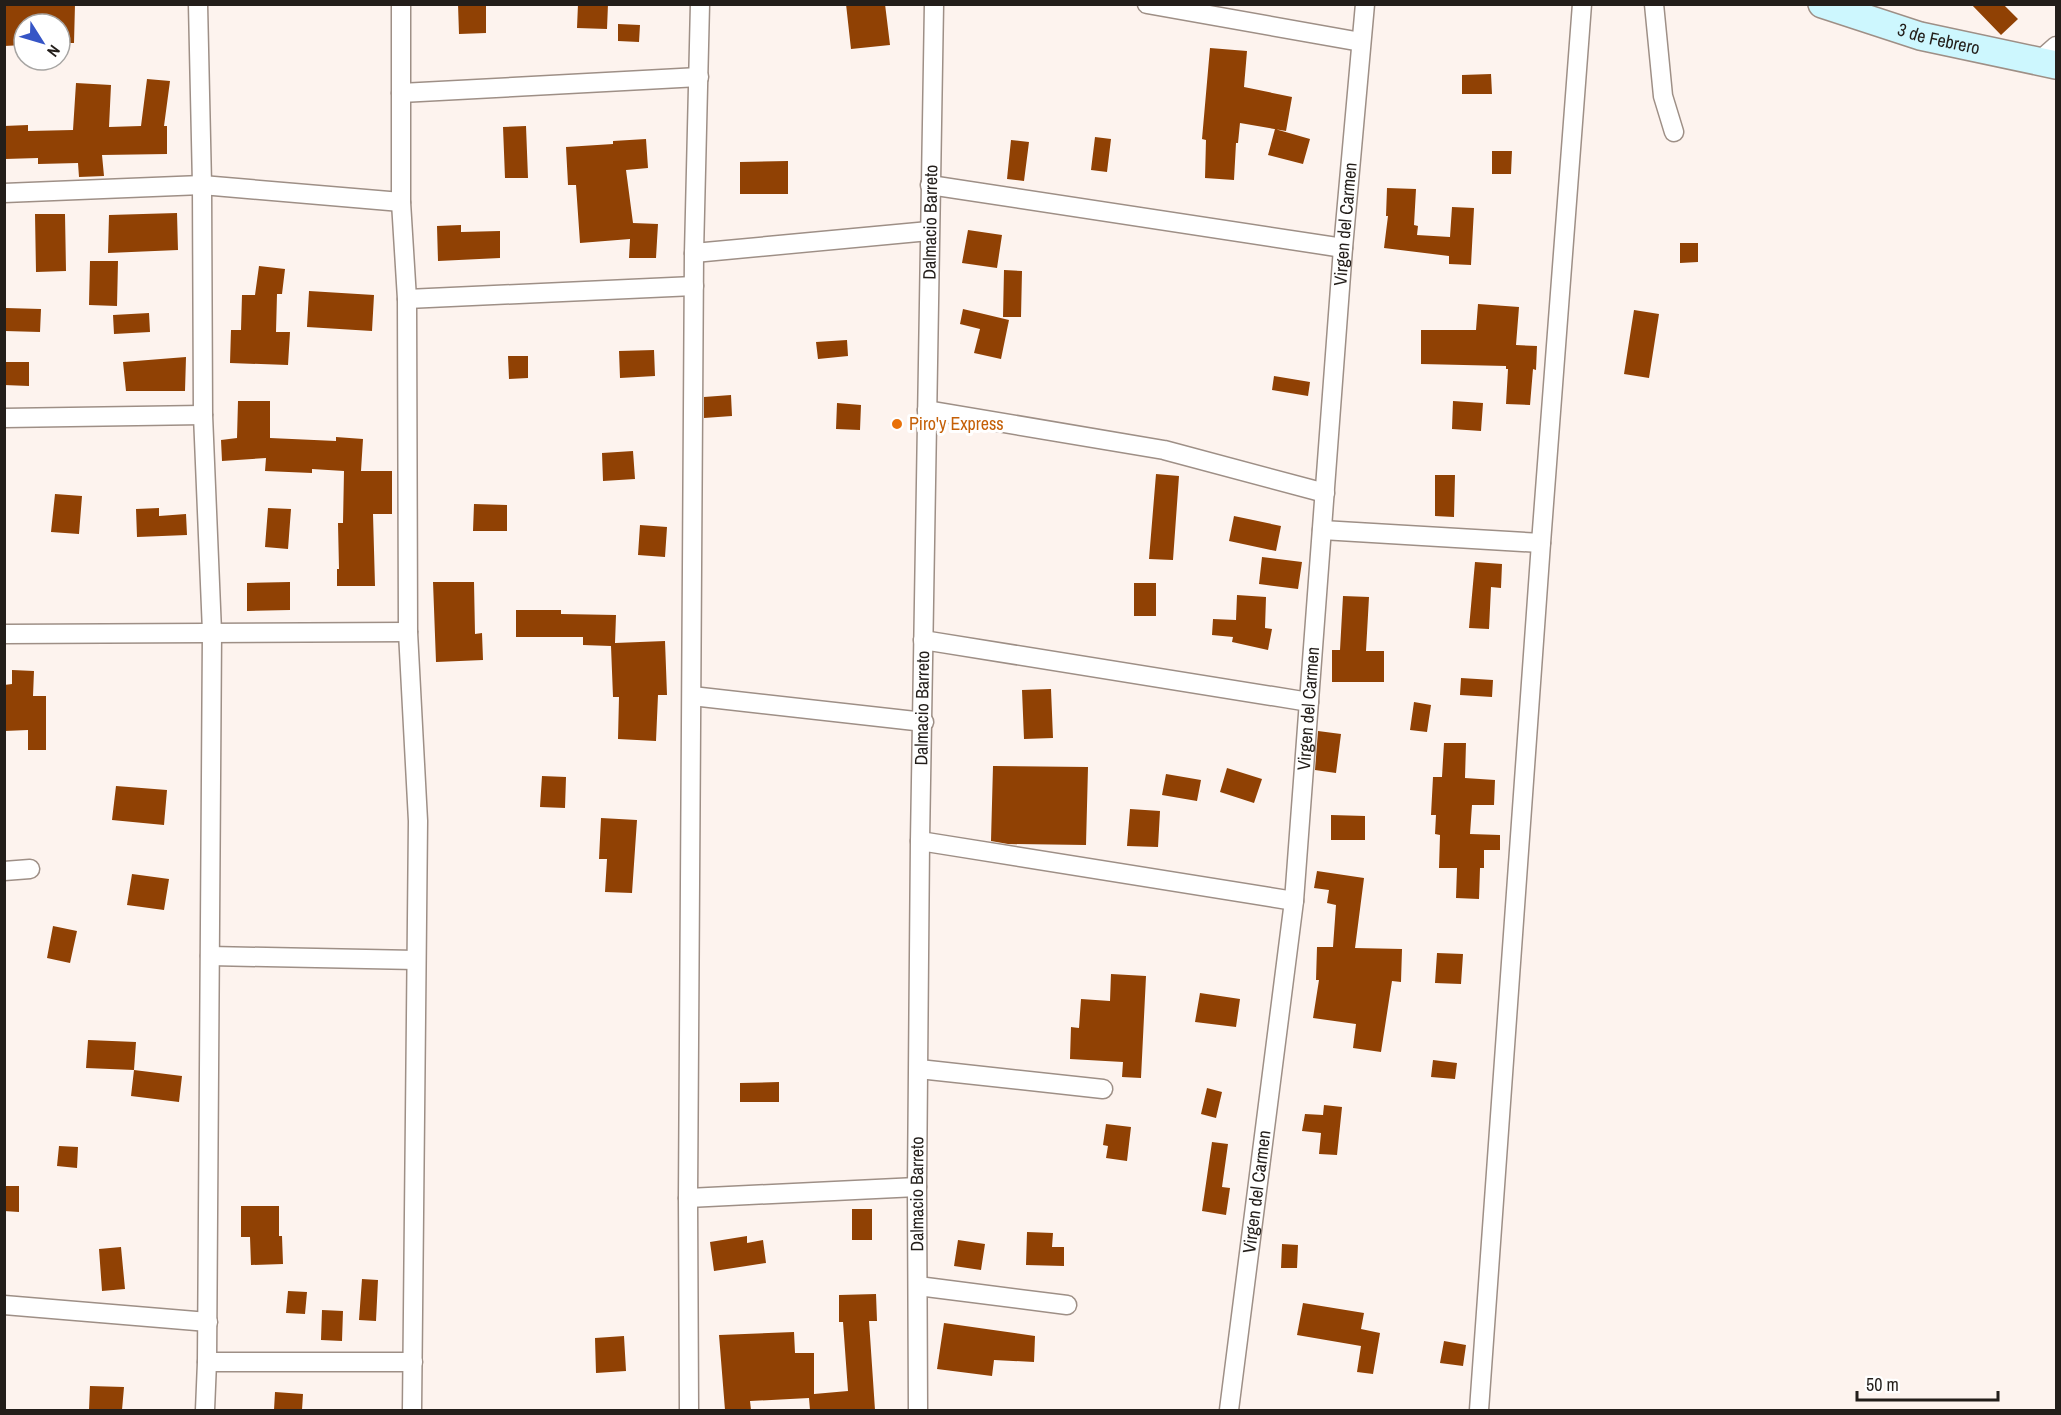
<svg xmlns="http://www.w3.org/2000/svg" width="2061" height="1415" viewBox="0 0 2061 1415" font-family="'Archivo Narrow',sans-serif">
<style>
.building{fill:#904104}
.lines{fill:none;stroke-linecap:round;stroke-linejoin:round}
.street-casing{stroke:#9e8f86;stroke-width:21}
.secondary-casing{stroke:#9e8f86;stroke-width:30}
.street{stroke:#fff;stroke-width:18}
.secondary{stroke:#cdf7fe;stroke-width:27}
.food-dot{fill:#e8710a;stroke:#fff;stroke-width:2}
.labels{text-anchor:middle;stroke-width:6;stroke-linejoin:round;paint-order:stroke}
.street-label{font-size:18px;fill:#231e1a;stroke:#fff}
.food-label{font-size:18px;fill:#c56008;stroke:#fff;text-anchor:start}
</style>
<rect width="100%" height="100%" fill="#fdf3ee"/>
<path class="building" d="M4,4H75L74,43H60V24H24V45L4,46Z
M458,4H486V33L459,34Z
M578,4H608L607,29L577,28Z
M846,4H885L890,45L851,49Z
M1971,4H2003L2018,19L2001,35Z
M618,24L640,25L639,42L618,41Z
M1210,48L1247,51L1244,87L1292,97L1286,131L1240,123L1238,143H1236L1234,180L1205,178L1206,140L1202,139Z
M1491,74L1492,94H1462V75Z
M147,79L170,81L164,126H167V154L102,155L104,176L79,177L78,163L38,164V158L5,159L4,126L28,125V131L73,130L76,83L111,85L109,127L141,126Z
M526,126L528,178H505L503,127Z
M1275,129L1310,139L1303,164L1268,155Z
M1095,137L1111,139L1107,172L1091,170Z
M646,139L648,168L626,170L633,223L658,224L656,258H629L630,239L580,243L576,185H568L566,147L613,144V141Z
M1011,140L1029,142L1024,181L1007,179Z
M1492,151H1512L1511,174H1492Z
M788,161V194H740V162Z
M1387,188L1416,189L1414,225L1418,226L1417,235L1450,237L1452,207L1474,208L1471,265L1449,264V256L1384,248L1388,216H1386Z
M177,213L178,250L108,253L109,215Z
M35,214H65L66,271L36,272Z
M461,225V232L500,231V258L438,261L437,226Z
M968,230L1002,235L997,268L962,263Z
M1680,243H1698V262L1680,263Z
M90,261H118L117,306L89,305Z
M259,266L285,269L282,294H277L276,332H290L288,365L230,363L231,330H241L242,295H255Z
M1004,270L1022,271L1021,317H1003Z
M309,291L374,295L372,331L307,327Z
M1478,304L1519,307L1516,345L1537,346L1536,370L1533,369L1530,405L1506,404L1508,369H1506V366L1421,364V330H1476Z
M6,308L41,309L40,332L5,331Z
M963,309L1009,320L1001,359L974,353L980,329L960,324Z
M1634,310L1659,314L1649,378L1624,374Z
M149,313L150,332L114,334L113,315Z
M847,340L848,356L818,359L816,342Z
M654,350L655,376L620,378L619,351Z
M508,356H528V378L509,379Z
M186,357L185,391H126L123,362Z
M4,362H29V386L4,385Z
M1274,376L1310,382L1308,396L1272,390Z
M731,395L732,416L704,418V397Z
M238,401H270V438L336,441V437L363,439L361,471H392V514H373L375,586H337V569H339L338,523H343L344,471L312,469V473L265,471L266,458L222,461L221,440L237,438Z
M1453,401L1483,403L1481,431L1452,429Z
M837,403L861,405L860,430L836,429Z
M633,451L635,479L603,481L602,453Z
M1156,474L1179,476L1173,560L1149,559Z
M1435,475H1455L1454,517L1435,516Z
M55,494L82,496L79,534L51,532Z
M474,504L507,505V531H473Z
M159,508V516L186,514L187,535L137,537L136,509Z
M268,508L291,509L288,549L265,547Z
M1234,516L1281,526L1276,551L1229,541Z
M640,525L667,527L665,557L638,555Z
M1262,557L1302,562L1298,589L1259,584Z
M1475,562L1502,564L1501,588L1491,587L1489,629L1469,628Z
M290,582V610L247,611V583Z
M433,582H474L475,634L482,633L483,660L436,662Z
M1134,583H1156V616H1134Z
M1237,595L1266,597L1265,628L1272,629L1268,650L1232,642L1233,637L1212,635L1213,619L1236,620Z
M1343,596L1369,597L1366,651H1384V682H1332V650H1340Z
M516,610H561V614L616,615L615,643L665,641L667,695H658L656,741L618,739L619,697H613L611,646L583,645V637H516Z
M12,670L34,671L33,696H46V750H28V730L4,731V685L12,684Z
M1461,678L1493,680L1492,697L1460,695Z
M1051,689L1053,738L1024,739L1022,690Z
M1414,702L1431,705L1427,732L1410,730Z
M1318,731L1341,734L1336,773L1315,770Z
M1444,743H1466L1465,778L1495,780L1494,805H1472L1470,834L1500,835V850H1484V868H1480L1479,899L1456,898L1457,868H1439L1440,835L1435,834L1436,815H1431L1433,777H1442Z
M993,766L1088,767L1086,845L1008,844L991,841Z
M1227,768L1262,779L1254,803L1220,792Z
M1166,774L1201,780L1197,801L1162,795Z
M542,776L566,777L565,808L540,807Z
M116,786L167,790L164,825L112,820Z
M1130,809L1160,811L1158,847L1127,846Z
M1331,815L1365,816V840H1331Z
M601,818L637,820L632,893L605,892L607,859H599Z
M1317,871L1364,878L1355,948L1402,949L1401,982L1392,981L1381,1052L1353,1048L1356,1024L1313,1018L1319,980H1316L1317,947H1333L1336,905L1327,903L1329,890L1314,888Z
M132,874L169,879L164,910L127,905Z
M53,926L77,931L70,963L47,958Z
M1437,953L1463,954L1461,984L1435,983Z
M1111,974L1146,976L1141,1078L1122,1077L1123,1062L1070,1059L1071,1027L1079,1028L1081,999L1110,1001Z
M1200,993L1240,999L1236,1027L1195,1022Z
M88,1040L136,1042L134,1070L86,1068Z
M1433,1060L1457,1063L1455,1079L1431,1077Z
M134,1070L182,1076L179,1102L131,1096Z
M779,1082V1102H740V1083Z
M1207,1088L1222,1092L1216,1118L1201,1114Z
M1324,1105L1342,1107L1337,1155L1319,1154L1321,1133L1302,1131L1305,1114L1323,1115Z
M1106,1124L1131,1127L1127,1161L1106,1158L1108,1146L1103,1145Z
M1212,1142L1228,1144L1222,1187L1230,1188L1226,1215L1202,1211Z
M59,1146L78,1147L77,1168L57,1166Z
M4,1186H19V1212L4,1211Z
M241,1206H279V1236H282L283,1264L251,1265L250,1237H241Z
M852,1209H872V1240H852Z
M1027,1232L1053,1233L1052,1247H1064V1266L1026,1265Z
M747,1236V1243L763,1240L766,1263L714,1271L710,1242Z
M958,1240L985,1244L981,1270L954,1266Z
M1282,1244L1298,1245L1297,1268H1281Z
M121,1247L125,1289L102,1291L99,1249Z
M362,1279L378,1280L376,1321L359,1320Z
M288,1291L307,1292L305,1314L286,1313Z
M876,1294L877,1321H869L875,1410H810L809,1398L750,1401L751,1410H725L719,1335L794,1332L795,1353H814V1394L848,1391L843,1322H839V1295Z
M1303,1303L1364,1313L1361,1329L1380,1333L1373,1374L1357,1372L1361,1346L1297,1335Z
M322,1310L343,1311L342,1341L321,1340Z
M944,1323L1035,1336L1034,1362L994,1360L992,1376L937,1369Z
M624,1336L626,1371L596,1373L595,1338Z
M1444,1341L1466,1345L1463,1366L1440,1363Z
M90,1386L124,1387L122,1410H89Z
M275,1392L303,1394L302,1410H274Z"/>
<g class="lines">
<g class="street-casing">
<g id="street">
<path d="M198,4L202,185L203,415L212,632L207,1362L205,1410"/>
<path d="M401,4V202L407,299L408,632L418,821L412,1410"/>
<path d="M1147,4L1361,42"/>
<path d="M1654,4L1663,96L1674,132"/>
<path d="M2038,62L2056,46"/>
<path d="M401,93L699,77"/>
<path d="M930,185L1343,248"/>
<path d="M4,193L202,185L401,202"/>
<path d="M694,253L929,231"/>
<path d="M407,299L694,286"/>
<path d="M927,410L1164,450L1325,493"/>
<path d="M4,418L203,415"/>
<path d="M1322,530L1541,543"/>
<path d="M4,634L408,632"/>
<path d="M923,640L1309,702"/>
<path d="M692,696L924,722"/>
<path d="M920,841L1294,901"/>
<path d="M4,871L30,869"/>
<path d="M210,956L416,960"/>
<path d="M919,1069L1103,1089"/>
<path d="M688,1198L917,1187"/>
<path d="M918,1286L1067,1305"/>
<path d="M4,1305L208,1322"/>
<path d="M207,1362H413"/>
<path d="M689,1410L688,1198L694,253L700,4"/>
<path id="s1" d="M918,1410L917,1187L920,841L934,4"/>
<path id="s2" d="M1229,1410L1294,901L1343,248L1365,4"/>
<path d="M1479,1410L1541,543L1582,4"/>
</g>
</g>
<g class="secondary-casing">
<g id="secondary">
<path id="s3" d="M1822,4L1920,36L2056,65"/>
</g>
</g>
<use href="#street" class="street"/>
<use href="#secondary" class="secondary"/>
</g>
<circle class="food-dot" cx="897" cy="424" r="6"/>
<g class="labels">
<g class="street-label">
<text dy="6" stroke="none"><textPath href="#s3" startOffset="122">3 de Febrero</textPath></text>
<text dy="6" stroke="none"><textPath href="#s1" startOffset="1188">Dalmacio Barreto</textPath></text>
<text dy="6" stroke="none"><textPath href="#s2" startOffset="1192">Virgen del Carmen</textPath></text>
<text dy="6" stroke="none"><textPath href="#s1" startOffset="702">Dalmacio Barreto</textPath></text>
<text dy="6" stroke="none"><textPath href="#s2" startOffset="706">Virgen del Carmen</textPath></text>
<text dy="6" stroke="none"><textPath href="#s2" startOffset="220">Virgen del Carmen</textPath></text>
<text dy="6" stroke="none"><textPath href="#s1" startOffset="216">Dalmacio Barreto</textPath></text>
</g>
<g class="food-label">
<text x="909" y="430">Piro'y Express</text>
</g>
</g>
<rect width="2061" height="1415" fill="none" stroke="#231e1a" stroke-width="12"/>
<g transform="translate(42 42) rotate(127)"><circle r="28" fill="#ffffff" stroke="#a7a5a3" stroke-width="1.5"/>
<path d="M0-4.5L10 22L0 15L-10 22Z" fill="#3655c6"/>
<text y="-9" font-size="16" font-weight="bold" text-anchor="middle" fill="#231e1a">N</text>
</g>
<path d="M1857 1391v9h141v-9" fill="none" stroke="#231e1a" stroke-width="3"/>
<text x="1866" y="1391" font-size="18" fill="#231e1a" stroke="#ffffff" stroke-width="4.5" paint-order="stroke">50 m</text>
</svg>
